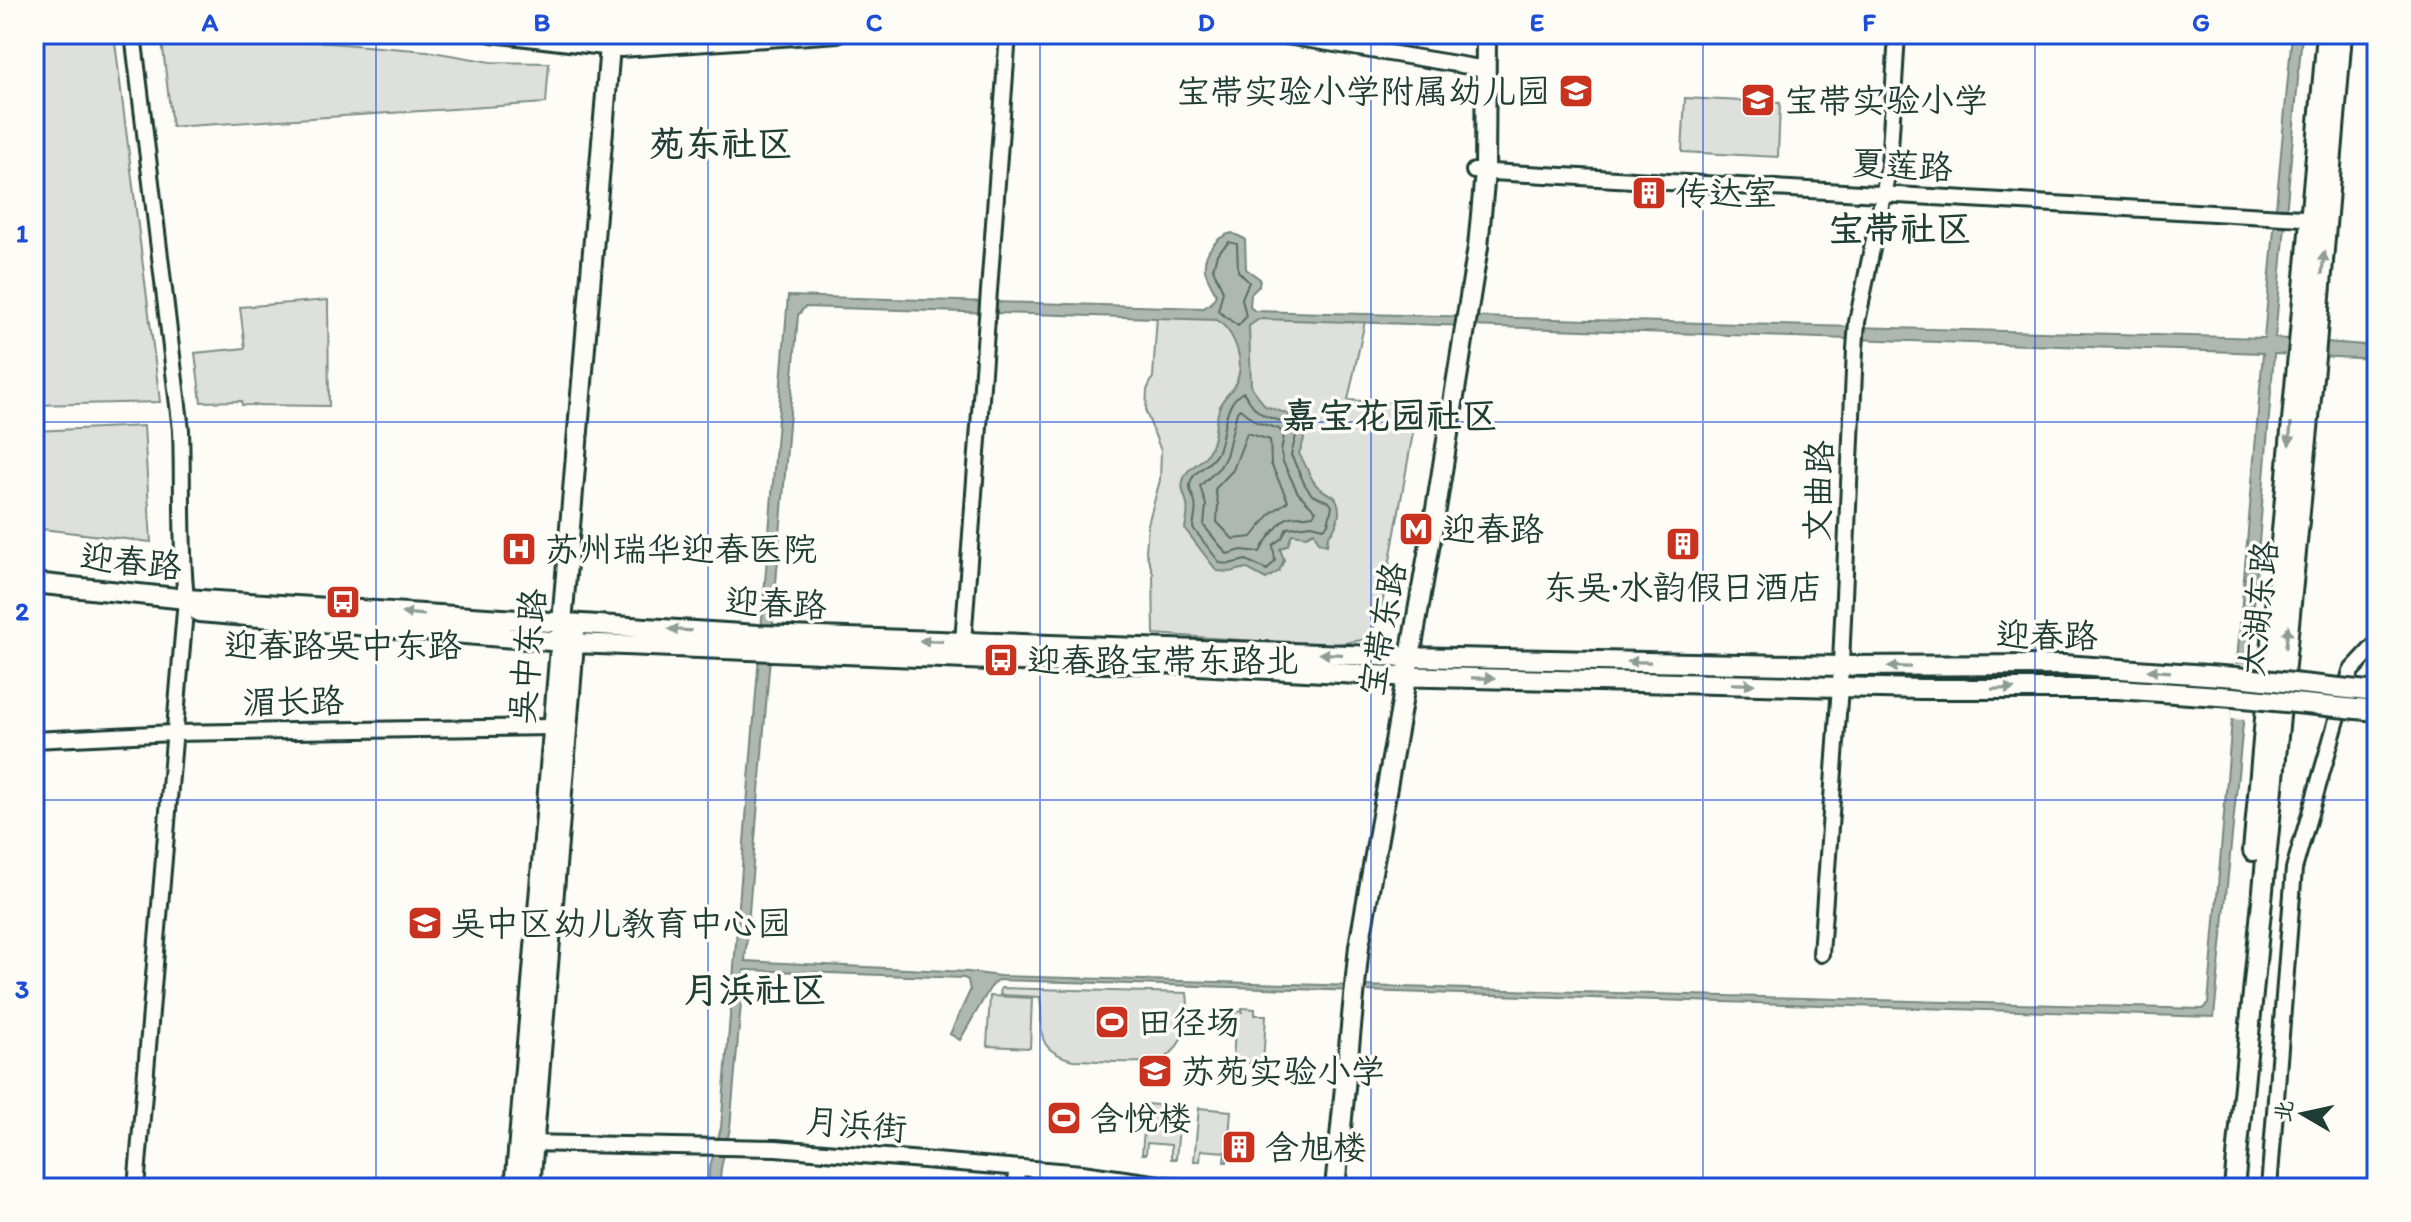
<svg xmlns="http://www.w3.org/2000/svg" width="2411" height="1222" viewBox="0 0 2411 1222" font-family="Itim,'LXGW WenKai TC',sans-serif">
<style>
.green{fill:#dde0db;stroke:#7e8e88;stroke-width:2}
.water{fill:#aeb8b1;stroke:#75877f;stroke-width:2;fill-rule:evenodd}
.pier{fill:#fdfcf7}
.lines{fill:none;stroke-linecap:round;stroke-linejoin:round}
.shore{stroke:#586e66;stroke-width:2}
.minor-casing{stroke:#1f3d34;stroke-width:20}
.major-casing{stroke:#1f3d34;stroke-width:24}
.minor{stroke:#fdfcf7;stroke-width:14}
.major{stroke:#fdfcf7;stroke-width:18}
.major-bridge-casing{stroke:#1f3d34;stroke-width:24;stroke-linecap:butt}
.major-bridge{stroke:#fdfcf7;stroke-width:18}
.oneway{fill:#8e9c96}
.grid{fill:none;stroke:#1d4ed8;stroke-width:2;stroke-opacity:0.55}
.labels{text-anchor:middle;stroke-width:7;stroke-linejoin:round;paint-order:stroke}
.poi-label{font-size:34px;fill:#1f3d34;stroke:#fdfcf7;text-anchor:start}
.street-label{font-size:34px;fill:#1f3d34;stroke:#fdfcf7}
.neighbourhood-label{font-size:36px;font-weight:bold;fill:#1f3d34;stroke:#fdfcf7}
.neatline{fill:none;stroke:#1d4ed8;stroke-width:3}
.grid-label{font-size:26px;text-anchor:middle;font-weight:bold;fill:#1d4ed8}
</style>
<rect width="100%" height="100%" fill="#fdfcf7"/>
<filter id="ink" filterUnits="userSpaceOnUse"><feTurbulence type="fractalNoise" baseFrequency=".0125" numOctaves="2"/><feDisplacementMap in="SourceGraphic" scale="16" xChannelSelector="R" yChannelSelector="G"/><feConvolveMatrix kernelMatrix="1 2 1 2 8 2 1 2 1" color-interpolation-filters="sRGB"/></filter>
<g filter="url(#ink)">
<path class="green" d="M34,34H114L160,402L34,405Z
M163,34H221L427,51L491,62L549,63L546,103L172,127L162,40Z
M1685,98L1780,103L1778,157L1682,152Z
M328,300L329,406L242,405L241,401L201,402L195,353L245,348L240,307Z
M1157,315L1365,321L1348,400L1418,405L1382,605L1374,627L1362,640L1326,646L1154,634L1153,573L1146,552L1148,524L1160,480L1161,451L1146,412L1147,390L1153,377Z
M144,426L151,542L34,528V431Z
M1001,988L1187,993C1190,1016 1183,1057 1155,1061C1129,1065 1099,1060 1073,1060C1030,1048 1045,1028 1040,997L1000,995Z
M990,996L1032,998L1030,1048L987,1046Z
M1242,1008L1255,1009V1015H1266L1263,1064L1233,1062L1236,1011L1242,1012Z
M1146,1104L1181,1107L1176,1159H1171V1145L1147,1143L1146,1154H1142Z
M1199,1108L1231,1111L1227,1162H1224L1225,1152L1201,1150L1200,1161H1194Z"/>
<path class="water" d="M2292,34H2302L2275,338L2377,346V359L2274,354L2251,643L2214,1017L998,980L990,988L960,1040L950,1034L970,991L968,980L964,978L744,970L730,1128L721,1168L719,1188H708L709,1170L721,1128L788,296L1204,308L1212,302L1216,295C1213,286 1206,278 1205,269C1203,253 1217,236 1232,233L1245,239L1246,269L1260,279L1259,286L1251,294L1250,307L1255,311L2264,338ZM805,307L1217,320C1236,333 1247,365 1234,386C1230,394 1222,398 1220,406C1214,422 1217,440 1207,454C1200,465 1186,467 1183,481C1180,491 1186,495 1187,505C1189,513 1186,521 1185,529L1217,571L1231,572L1246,568L1266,579L1279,571L1284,560L1280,549L1288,545L1292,534L1306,536L1314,532L1319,543L1327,545L1328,536C1339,526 1343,508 1334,496C1308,486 1313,475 1299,454C1300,449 1305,441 1304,435C1304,415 1278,411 1265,406L1251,386L1249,326L1259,319L2263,353L2208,1004L2202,1009L1000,976L968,972L745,961L798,315Z"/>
<path class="pier" d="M2236,664L2253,665L2247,720L2231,719Z"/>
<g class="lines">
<path class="shore" d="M1229,242L1237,244L1238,271L1249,282L1242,298L1246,317L1238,326L1218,311L1223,291L1213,269L1217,254Z
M1243,392C1248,398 1252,407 1259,412C1274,424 1284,414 1296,436L1291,455L1305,485L1312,495L1329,502L1332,506L1328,524L1324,528L1312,525L1287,528L1282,538L1273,545L1275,561L1267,570L1246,560L1229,564L1220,563L1193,528C1194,519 1197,511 1195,503C1194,496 1189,492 1190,485C1191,471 1211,466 1217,453C1227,431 1221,406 1243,392Z
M1240,409L1256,422L1279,429L1284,435L1281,452L1283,462L1298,493L1316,511L1313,515C1289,519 1291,510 1274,531C1267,539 1264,543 1260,552L1242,550L1227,554L1204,526L1206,505L1200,486L1220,467L1226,456L1237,412Z
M1247,433L1270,440L1271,464L1288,501L1271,513L1252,537L1233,539L1217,522L1218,504L1215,489L1233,470Z"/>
<g class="minor-casing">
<path id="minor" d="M133,34L181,430C183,487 180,542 186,599L136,1188
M492,34L621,49L838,34
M1274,34L1486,69
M1474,171L2320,219
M963,642L1008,34
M34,740L173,733L553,727
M1821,954L1840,686L1855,349L1857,322L1889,166L1897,34
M526,1143L776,1148L1082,1173L1188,1188
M1016,1188L1017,1168
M2269,1188L2294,869L2351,671L2377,643"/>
</g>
<g class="major-casing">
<path id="major" d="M34,583L186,599L758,635L1408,657L1841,666L2064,665L2236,677
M199,612L575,643L1066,663H1162L1393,676L1921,689H2117L2233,697
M2253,851L2327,34
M515,1188L611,34
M530,1188L575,631
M1335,1188L1359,946L1436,509L1478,247L1485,172L1486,34
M2234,1188L2315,357L2342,34"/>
</g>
<use href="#minor" class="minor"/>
<use href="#major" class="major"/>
<g class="major-bridge-casing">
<path id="major-bridge" d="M2236,677L2377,692
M2233,697L2377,711"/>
</g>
<use href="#major-bridge" class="major-bridge"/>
</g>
<defs><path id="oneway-solid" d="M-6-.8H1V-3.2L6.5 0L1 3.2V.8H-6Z" transform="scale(2)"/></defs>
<g class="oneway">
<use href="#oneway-solid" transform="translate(2323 263) rotate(-85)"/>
<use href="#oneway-solid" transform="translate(2290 434) rotate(95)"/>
<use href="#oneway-solid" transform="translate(413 614) rotate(-176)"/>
<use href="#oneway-solid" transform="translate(680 630) rotate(-176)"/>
<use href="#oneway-solid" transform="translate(2287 637) rotate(-84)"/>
<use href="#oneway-solid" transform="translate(931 641) rotate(-178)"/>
<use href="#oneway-solid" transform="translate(1331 654) rotate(-178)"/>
<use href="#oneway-solid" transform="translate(1639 662) rotate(-179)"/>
<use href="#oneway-solid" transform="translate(1899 667) rotate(-179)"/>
<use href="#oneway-solid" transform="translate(2159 671) rotate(-176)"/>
<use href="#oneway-solid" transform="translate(1483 678) rotate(1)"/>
<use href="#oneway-solid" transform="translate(1743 684) rotate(1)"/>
<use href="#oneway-solid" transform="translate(2003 689) rotate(-1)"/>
</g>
</g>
<path class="grid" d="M376,34V1188M708,34V1188M1040,34V1188M1371,34V1188M1703,34V1188M2035,34V1188M34,422H2377M34,800H2377"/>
<defs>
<g id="school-square" transform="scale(1.8)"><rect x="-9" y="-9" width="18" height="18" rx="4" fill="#c8321e" stroke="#fdfcf7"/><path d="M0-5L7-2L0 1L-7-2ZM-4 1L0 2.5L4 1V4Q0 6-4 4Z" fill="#fff"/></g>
<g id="building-square" transform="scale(1.8)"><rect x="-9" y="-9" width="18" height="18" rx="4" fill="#c8321e" stroke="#fdfcf7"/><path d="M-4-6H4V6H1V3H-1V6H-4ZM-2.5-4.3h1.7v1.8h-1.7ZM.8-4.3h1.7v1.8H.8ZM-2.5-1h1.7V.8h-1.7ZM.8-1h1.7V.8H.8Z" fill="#fff"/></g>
<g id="metro-square" transform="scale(1.8)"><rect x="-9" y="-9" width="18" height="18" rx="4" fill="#c8321e" stroke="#fdfcf7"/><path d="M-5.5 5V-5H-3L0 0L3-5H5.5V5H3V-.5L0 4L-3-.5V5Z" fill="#fff"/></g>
<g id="hospital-square" transform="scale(1.8)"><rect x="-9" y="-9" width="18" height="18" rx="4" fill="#c8321e" stroke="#fdfcf7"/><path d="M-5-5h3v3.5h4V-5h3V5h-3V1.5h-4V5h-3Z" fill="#fff"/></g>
<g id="bus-square" transform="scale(1.8)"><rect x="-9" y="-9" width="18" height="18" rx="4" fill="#c8321e" stroke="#fdfcf7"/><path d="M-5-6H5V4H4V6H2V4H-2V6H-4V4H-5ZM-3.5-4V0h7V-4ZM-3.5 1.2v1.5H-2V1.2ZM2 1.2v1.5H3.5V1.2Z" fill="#fff"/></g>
<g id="stadium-square" transform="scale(1.8)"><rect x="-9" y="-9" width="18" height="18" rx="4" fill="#c8321e" stroke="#fdfcf7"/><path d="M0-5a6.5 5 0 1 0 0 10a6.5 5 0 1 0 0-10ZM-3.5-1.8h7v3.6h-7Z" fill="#fff"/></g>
</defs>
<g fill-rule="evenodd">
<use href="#school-square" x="1576" y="91"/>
<use href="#school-square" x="1758" y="100"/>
<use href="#building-square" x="1649" y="193"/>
<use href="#metro-square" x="1416" y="529"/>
<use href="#building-square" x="1683" y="544"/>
<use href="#hospital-square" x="519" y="549"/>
<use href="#bus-square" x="343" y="602"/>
<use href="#bus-square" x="1001" y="660"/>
<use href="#school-square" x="425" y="923"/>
<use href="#stadium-square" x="1112" y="1022"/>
<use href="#school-square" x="1155" y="1071"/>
<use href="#stadium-square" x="1064" y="1118"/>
<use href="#building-square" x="1239" y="1147"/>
</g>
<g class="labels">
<g class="poi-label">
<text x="1550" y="103" text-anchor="end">宝带实验小学附属幼儿园</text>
<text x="1784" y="112">宝带实验小学</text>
<text x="1675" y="205">传达室</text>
<text x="1442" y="541">迎春路</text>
<text x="545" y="561">苏州瑞华迎春医院</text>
<text x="1683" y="599" text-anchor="middle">东吴·水韵假日酒店</text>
<text x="343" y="657" text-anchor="middle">迎春路吴中东路</text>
<text x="1027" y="672">迎春路宝带东路北</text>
<text x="451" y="935">吴中区幼儿教育中心园</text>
<text x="1138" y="1034">田径场</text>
<text x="1181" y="1083">苏苑实验小学</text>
<text x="1090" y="1130">含悦楼</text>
<text x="1265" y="1159">含旭楼</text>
</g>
<g class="street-label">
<text transform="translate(1902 165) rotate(3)" y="12">夏莲路</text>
<text transform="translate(1818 491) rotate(-88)" y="12">文曲路</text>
<text transform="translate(131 561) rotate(6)" y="12">迎春路</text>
<text transform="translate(776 603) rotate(3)" y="12">迎春路</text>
<text transform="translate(2258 608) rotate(-84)" y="12">太湖东路</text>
<text transform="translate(1382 629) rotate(-80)" y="12">宝带东路</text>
<text transform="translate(2047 635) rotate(1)" y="12">迎春路</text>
<text transform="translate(527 656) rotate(-85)" y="12">吴中东路</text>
<text transform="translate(293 701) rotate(-1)" y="12">湄长路</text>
<text transform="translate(856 1124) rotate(5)" y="12">月浜街</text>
</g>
<g class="neighbourhood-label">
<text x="721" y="156">苑东社区</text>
<text x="1900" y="241">宝带社区</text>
<text x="1390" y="428">嘉宝花园社区</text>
<text x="755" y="1002">月浜社区</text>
</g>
</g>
<rect width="2411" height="1222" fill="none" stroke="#fdfcf7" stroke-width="88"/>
<g transform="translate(2303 1114) rotate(279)" stroke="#fdfcf7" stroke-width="6" paint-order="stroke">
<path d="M0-6L14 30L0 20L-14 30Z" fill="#1f3d34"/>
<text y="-12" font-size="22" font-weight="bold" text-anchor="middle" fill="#1f3d34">北</text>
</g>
<rect x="44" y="44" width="2323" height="1134" class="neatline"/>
<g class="grid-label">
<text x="210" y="31">A</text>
<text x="542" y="31">B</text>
<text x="874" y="31">C</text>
<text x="1206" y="31">D</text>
<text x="1537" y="31">E</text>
<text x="1869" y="31">F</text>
<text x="2201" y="31">G</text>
<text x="22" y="242">1</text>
<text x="22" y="620">2</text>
<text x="22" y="998">3</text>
</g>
</svg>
